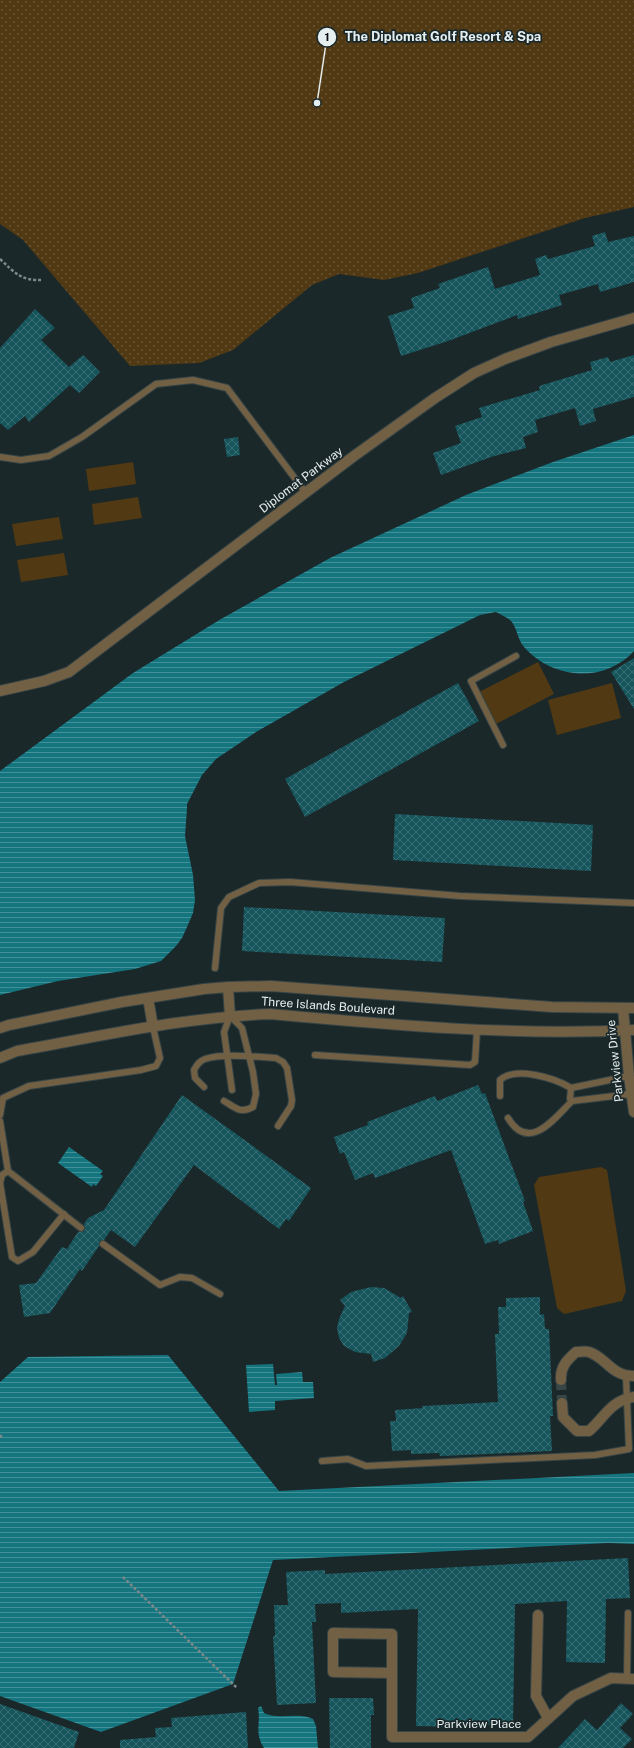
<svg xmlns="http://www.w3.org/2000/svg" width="634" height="1748" viewBox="0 0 634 1748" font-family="'Public Sans',sans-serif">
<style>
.grass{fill:url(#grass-dots)}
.pitch{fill:#503913}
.water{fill:url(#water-rules)}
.building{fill:url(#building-cross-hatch)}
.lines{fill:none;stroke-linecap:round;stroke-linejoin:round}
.minor-tunnel{stroke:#394648;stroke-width:10;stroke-dasharray:10 5;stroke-linecap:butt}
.service-casing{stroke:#374446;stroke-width:8}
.minor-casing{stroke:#374446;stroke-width:12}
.tertiary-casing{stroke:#374446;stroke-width:12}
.path{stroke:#7d8889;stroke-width:2.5;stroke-dasharray:3 2;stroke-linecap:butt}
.service{stroke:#726045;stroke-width:6}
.minor{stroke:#726045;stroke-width:10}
.tertiary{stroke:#726045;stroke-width:10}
.labels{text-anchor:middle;stroke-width:3.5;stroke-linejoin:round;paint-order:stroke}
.street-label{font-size:12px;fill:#e6eff0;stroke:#1b282a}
.leader{fill:none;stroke:#e6eff0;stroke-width:1.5}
.callout-dot{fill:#e6eff0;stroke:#1b282a;stroke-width:1.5}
.mark-label{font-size:12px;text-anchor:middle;font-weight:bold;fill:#111}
.callout-label{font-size:13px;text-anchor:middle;font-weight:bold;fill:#e6eff0;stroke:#1b282a;stroke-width:3.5;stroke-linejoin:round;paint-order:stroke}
</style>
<defs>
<pattern id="grass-dots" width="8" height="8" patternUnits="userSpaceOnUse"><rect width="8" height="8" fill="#503913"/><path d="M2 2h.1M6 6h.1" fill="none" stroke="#695636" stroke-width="1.8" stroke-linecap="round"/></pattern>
<pattern id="water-rules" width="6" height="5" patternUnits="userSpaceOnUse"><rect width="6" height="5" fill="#15757f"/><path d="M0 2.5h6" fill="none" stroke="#429098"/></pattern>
<pattern id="building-cross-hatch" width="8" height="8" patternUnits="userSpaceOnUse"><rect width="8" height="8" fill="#16555c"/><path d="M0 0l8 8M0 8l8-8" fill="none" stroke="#386e74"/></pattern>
</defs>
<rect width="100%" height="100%" fill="#1b282a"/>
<path class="grass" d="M0,0H634V207L585,218L418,273L384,280L339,274L312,285L233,350L199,363L130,366L23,240L0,224Z"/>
<path class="pitch" d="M133,462L136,484L89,491L86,469Z
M138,497L142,518L94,525L92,504Z
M59,517L63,539L16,546L12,524Z
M64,553L68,575L21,582L17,560Z
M538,662L554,694L496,724L479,692Z
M612,683L621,718L557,735L548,700Z
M601,1167L607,1170L626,1291L622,1301L564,1314L557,1308L534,1185L539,1177Z"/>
<path class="water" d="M634,435V651C604,684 552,679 524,647C517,639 517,626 510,620C506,617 500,614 496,612L480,615L344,682L256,732L216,759L202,775L187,804V808L185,836L193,875L195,900L193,913L187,927L182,938L176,946L161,961L135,969L58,981L0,995V771L133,673L221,619L330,558L466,495L553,462Z
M69,1147L103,1171L100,1174L103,1176L96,1186L93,1184L92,1187L58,1163Z
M168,1355L279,1491L634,1473V1544L608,1543L273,1560L233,1684L101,1732L0,1696V1382L28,1357Z
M273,1364L275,1385H277L276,1374L302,1372L303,1382H313L314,1398L275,1401V1410L249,1412L246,1365Z
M261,1706L264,1713C277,1720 298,1712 313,1719L316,1726L318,1748H264C254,1732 261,1724 258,1708Z"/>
<path class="building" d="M605,232L608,242L634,236V282L600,292L598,284L559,295L562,305L518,319L517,315L448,341L401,356L388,316L414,308L411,298L440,288L438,284L488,267L495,289L540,275L535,259L546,255L548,259L595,246L592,236Z
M35,309L55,328L41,340L69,367L83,355L100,372L79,393L70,385L29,422L25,416L8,430L0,423V348Z
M634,355V397L593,409L596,421L580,426L575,408L535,420L538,432L523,437L526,448L494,456L441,475L433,453L461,443L455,426L482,417L479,408L540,390L539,386L592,370L590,362L608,357L610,362Z
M238,437L240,455L227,457L224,439Z
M634,658V709L611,672Z
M458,683L479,721L305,817L285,779Z
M395,814L593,825L591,871L393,860Z
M244,907L445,918L442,962L242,951Z
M478,1085L482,1094L485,1093L525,1201L523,1202L533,1231L499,1244L498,1240L485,1244L451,1150L375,1178L373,1173L355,1180L344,1152L340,1154L334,1137L368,1125L367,1122L435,1096L437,1101Z
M182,1095L311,1188L289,1221L286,1219L279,1229L194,1165L135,1247L111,1230L104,1240L100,1241L99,1246L82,1271L80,1269L50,1313L24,1317L19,1285L36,1283L62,1247L67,1249L78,1232L84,1231L85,1228L84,1224L88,1218L104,1210Z
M371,1287L384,1288L401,1298L403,1296L412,1312L409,1313L407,1333L399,1346L385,1358L373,1362L371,1354L355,1352L344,1346L339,1338L337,1328L339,1319L345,1306L340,1300L351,1292Z
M540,1297V1315L544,1314L545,1329H549L553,1416H550L552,1451L440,1456L439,1453L411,1454V1450L392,1451L390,1421H396L395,1410L423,1408L422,1406L498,1402L495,1334H499L498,1307H506V1298Z
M628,1558L630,1598L606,1599L605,1663L566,1662L567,1601L515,1604L513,1725L456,1724V1727L416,1726L418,1609L341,1613V1603L315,1604L316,1622H312L316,1703L277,1705L273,1636H275L274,1605H288L286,1572L325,1570V1574Z
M329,1698H373L374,1715H371V1748H330Z
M621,1703L633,1714L620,1728L632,1739L623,1748H558L585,1719L597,1730Z
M0,1704L79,1732L74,1748H0Z
M246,1712L248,1748H120V1740L156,1737L155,1728L172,1727L171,1718Z"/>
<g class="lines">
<path class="minor-tunnel" d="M561,1380L562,1403"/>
<g class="service-casing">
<path id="service" d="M0,457L21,460L49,456L82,437L156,384L193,380L227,388L306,493
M503,745L471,681L516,656
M215,968L221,908L229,897L259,883L290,882L460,896L634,903
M315,1055L470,1065L475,1062L477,1030
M629,1076L571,1088L570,1099L572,1101L631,1094
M204,1087L195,1078L194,1070C197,1065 199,1061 205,1059C222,1053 258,1057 276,1058L283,1062L287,1068L292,1100L291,1106L278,1126
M500,1096V1080C515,1066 555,1078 571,1088
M224,1101C236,1108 240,1114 253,1107L256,1094L253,1072L242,1028L230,1016L224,1032L232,1090
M0,1115L3,1098L29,1086L141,1070L156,1066L160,1058L153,1027
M508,1118C529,1153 554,1119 572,1101
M0,1121L8,1171L81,1228
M8,1171L2,1175L0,1183L12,1257L18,1261L33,1252L64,1214
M103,1244L160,1285L180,1277L192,1278L220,1294
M322,1461L348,1459L366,1466L595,1455L629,1449L626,1376
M627,1679L628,1613"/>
</g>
<g class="minor-casing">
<path id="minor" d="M623,1008L629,1076L634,1112
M561,1380C560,1367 567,1360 576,1352C580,1352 585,1351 589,1352C607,1358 611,1376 634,1376
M562,1403L563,1417L577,1431H589C605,1417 610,1401 634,1397
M538,1615L536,1696L548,1718
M333,1633L392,1634V1673L333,1672Z
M392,1673V1737H528L573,1696L611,1678L634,1679"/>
</g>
<g class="tertiary-casing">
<path id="tertiary" d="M0,691L44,681L69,672L354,456L435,398L474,373L505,359L551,342L634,318
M228,987L230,1016
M148,998L153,1027
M0,1028L9,1025L122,1002L204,989L228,987L271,986L552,1007L634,1008
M0,1058L17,1051C101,1036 185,1017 270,1014C391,1025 513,1036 634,1030"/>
</g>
<path class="path" d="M0,259C15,273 21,281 43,280
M0,1435L3,1439
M123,1577L237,1688"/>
<use href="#service" class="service"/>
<use href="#minor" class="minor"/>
<use href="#tertiary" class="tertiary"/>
</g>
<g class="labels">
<g class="street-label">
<text transform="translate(301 480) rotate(-37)" y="4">Diplomat Parkway</text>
<text transform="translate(328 1006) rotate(4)" y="4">Three Islands Boulevard</text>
<text transform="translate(615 1061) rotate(-96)" y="4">Parkview Drive</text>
<text x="479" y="1728">Parkview Place</text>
</g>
</g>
<path class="leader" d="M317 103L327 37"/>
<g class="callout-dot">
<circle cx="317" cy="103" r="4"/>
<circle cx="327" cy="37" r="10"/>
</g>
<g class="mark-label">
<text x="327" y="41">1</text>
</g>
<g class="callout-label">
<text x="443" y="41">The Diplomat Golf Resort &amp; Spa</text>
</g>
</svg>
